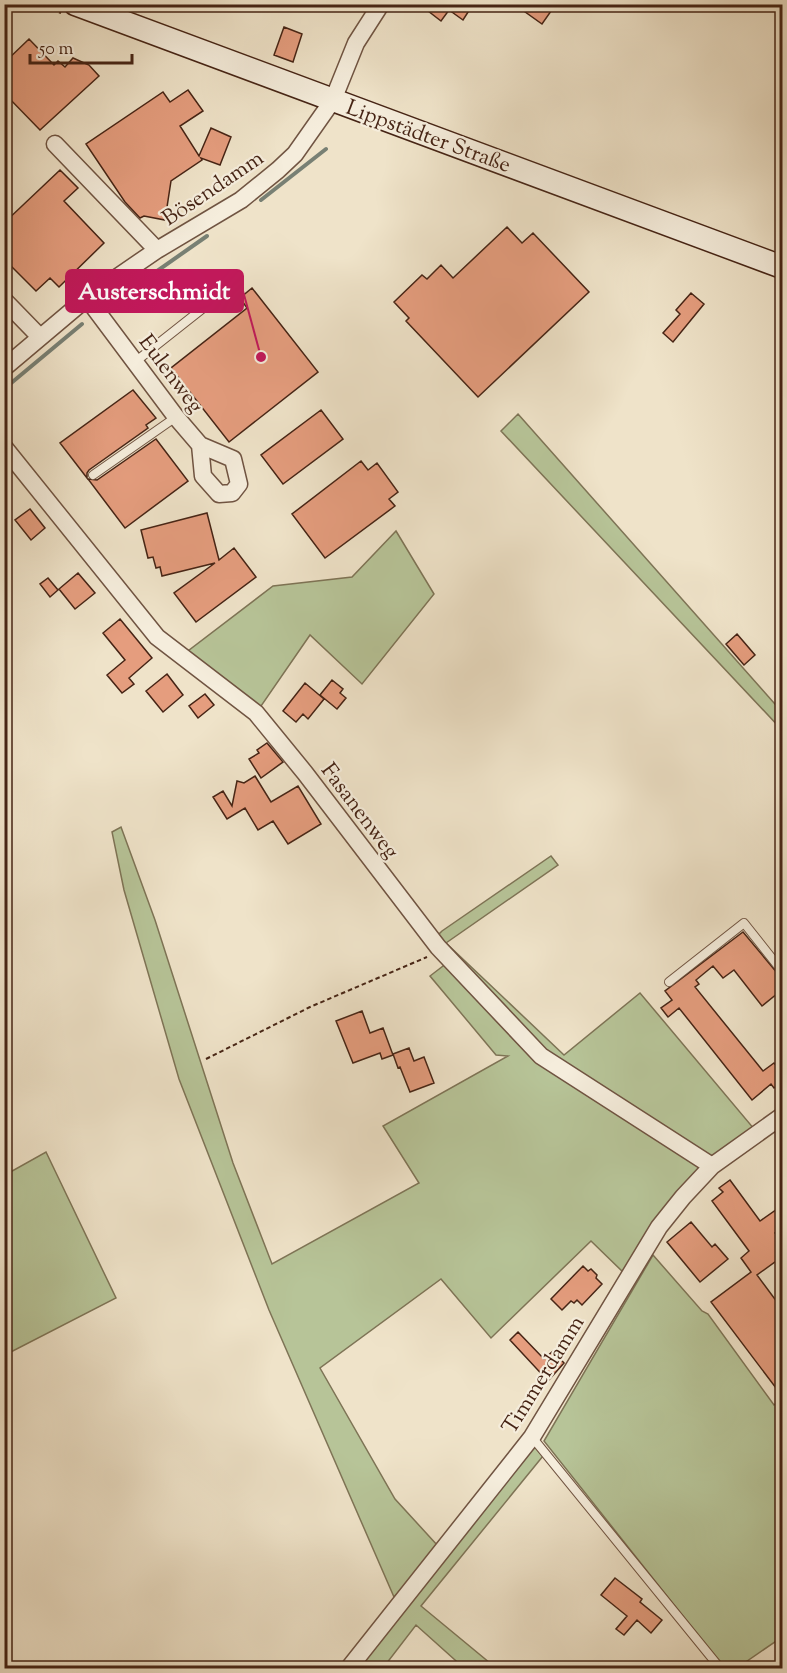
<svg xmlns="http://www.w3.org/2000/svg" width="787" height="1673" viewBox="0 0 787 1673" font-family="'Sorts Mill Goudy',serif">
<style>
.green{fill:#b7c498;stroke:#7e7456;stroke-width:1.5}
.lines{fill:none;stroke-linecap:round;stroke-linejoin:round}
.stream{stroke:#788074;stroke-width:4}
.building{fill:#e59d7e;stroke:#462415;stroke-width:1.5}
.service-casing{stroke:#705442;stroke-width:10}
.minor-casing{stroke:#705442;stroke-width:19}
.secondary-casing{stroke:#462415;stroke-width:25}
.path{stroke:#462415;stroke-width:2;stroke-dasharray:4.5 3;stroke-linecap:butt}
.service{stroke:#f5eddc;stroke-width:8}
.minor{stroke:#f5eddc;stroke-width:16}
.secondary{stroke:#f5eddc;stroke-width:22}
.labels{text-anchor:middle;stroke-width:4.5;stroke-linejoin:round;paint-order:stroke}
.street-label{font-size:22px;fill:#462415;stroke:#f5eddc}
.leader{fill:none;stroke:#c2185b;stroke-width:2}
.callout-dot{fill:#c2185b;stroke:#f5eddc;stroke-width:2}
.callout{fill:#c2185b;stroke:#c2185b;stroke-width:2}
.callout-label{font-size:24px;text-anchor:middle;font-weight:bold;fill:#fff}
</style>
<rect width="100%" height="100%" fill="#efe3c9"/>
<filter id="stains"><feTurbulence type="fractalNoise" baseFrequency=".00333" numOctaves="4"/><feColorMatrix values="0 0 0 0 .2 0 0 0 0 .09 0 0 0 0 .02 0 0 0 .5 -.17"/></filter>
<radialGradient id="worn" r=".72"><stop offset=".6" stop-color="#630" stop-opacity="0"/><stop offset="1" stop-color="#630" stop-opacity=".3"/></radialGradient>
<path class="green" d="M518,414L782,712V730L501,431Z
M396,531L434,594L362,684L310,635L259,709L184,654L273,586L352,577Z
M121,827L155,920L233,1163L272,1264L419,1183L383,1126L508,1056L496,1055L430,976L447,963L539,1060L694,1160L698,1167L697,1174L625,1274L591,1241L491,1338L441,1279L320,1368L395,1499L438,1546L408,1584L394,1597L269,1310L179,1079L124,890L112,832Z
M551,856L558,865L446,943L564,1055L640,993L755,1130L712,1161L543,1053L443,945L439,934L442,931Z
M46,1152L116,1298L5,1355V1175Z
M653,1255L702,1311L708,1314L774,1405L782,1399V1637L737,1668H724L544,1441Z
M532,1444L543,1456L421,1606L496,1668H464L416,1625L383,1668H356Z"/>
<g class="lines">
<path class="stream" d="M261,200L326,149
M120,297L207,236
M4,389L82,324"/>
</g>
<path class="building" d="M419,4H465L470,9L463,20L449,10L441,21Z
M514,4H556L542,24Z
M284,27L302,34L293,62L274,55Z
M29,39L54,65L58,61L65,67L73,58L89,65L99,76L40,130L4,93V63Z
M188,90L203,111L180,126L199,156L211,128L231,137L220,165L201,158L202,160L171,181L165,220L144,216L140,218L125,202L86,144L163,92L170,102Z
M60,170L78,188L64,201L104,243L59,287L50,278L36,291L4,259V223Z
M507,227L522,243L533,233L589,292L478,397L406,321L409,318L394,302L422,275L427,279L441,265L453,278Z
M252,288L318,372L229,442L171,368L247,308L240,298Z
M691,293L704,304L673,342L663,333L680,314L676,310Z
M133,390L156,418L146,425L148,428L89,470L87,473V478L60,443Z
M321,410L343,439L283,484L261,455Z
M156,439L188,481L125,528L88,479L97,480Z
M361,461L368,470L377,463L398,492L389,499L395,506L325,558L292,514Z
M30,509L45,528L31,540L15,520Z
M207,513L219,560L234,548L256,577L196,622L174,593L215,563L162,576L160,567L156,568L153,557L148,558L141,530Z
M78,573L95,593L75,609L59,589Z
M48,578L58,590L50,597L40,584Z
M120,619L152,658L129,678L134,684L122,693L107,675L125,660L103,633Z
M737,634L755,655L744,665L726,644Z
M167,674L183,695L163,712L146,691Z
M332,680L343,689L340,693L346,698L337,709L320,695Z
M305,683L324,699L308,719L303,714L296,722L283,711Z
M205,694L214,705L198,718L189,706Z
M267,743L283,762L261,778L249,759L259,753L257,750Z
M255,776L271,802L298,786L321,824L288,844L273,821L258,830L245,808L227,819L213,797L223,791L232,806L237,781L244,783Z
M743,932L783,980V989L762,1006L734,970L723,978L713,966L696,980L699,984L695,987L763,1071L774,1063L783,1074V1081L774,1088L771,1084L752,1100L679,1008L668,1017L661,1008L672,1000L665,991Z
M362,1011L370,1033L383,1028L393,1055L382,1059L380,1053L353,1063L336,1021Z
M409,1048L414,1061L424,1057L434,1083L410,1092L400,1067L398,1068L393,1054Z
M730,1180L760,1221L783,1205V1228L775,1233L783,1243V1256L757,1275L783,1310V1383L776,1388L711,1302L751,1272L741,1258L749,1251L712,1201L723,1192L719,1188Z
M691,1222L712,1247L715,1244L728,1259L700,1282L667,1242Z
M583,1266L588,1271L591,1269L597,1275L596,1278L602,1284L582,1305L577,1300L574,1303L571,1301L562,1310L551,1299Z
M518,1332L544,1359L553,1351L564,1363L548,1381L510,1340Z
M615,1578L642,1599L640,1602L662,1620L651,1633L637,1620L624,1635L616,1629L627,1616L601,1595Z"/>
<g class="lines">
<g class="service-casing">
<path id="service" d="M135,362L221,294
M93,475L176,417
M669,982L744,923L782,971
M532,1437L720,1668"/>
</g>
<g class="minor-casing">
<path id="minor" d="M55,144L157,250
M87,298L176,417L200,445L203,476L219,494L232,493L239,484L233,459L200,445
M4,300L40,337
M4,368L87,298L157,250L241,200L278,170L295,154L333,100L356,43L381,4
M4,447L157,637L256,713L305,773L438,947L541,1056L712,1166
M349,1668L532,1437L659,1227L683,1197L712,1166L782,1116"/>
</g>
<g class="secondary-casing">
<path id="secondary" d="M75,4L782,267"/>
</g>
<path class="path" d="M38,4L61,13
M206,1059L310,1007L427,957"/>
<use href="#service" class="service"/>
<use href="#minor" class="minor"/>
<use href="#secondary" class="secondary"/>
</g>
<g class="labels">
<g class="street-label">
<text transform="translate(429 135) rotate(20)" y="8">Lippstädter Straße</text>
<text transform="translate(212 187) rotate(-34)" y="8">Bösendamm</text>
<text transform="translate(172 373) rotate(53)" y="8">Eulenweg</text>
<text transform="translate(361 810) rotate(53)" y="8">Fasanenweg</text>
<text transform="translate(542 1374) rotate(-58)" y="8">Timmerdamm</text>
</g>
</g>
<path class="leader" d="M261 357L243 291"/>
<circle class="callout-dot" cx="261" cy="357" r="6"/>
<rect class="callout" x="66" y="270" width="177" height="42" rx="6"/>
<g class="callout-label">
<text x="154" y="299">Austerschmidt</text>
</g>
<rect width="787" height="1673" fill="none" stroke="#efe3c9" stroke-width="24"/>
<rect x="6" y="6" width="775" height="1661" fill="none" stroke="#462415" stroke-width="3"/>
<rect x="12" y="12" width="763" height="1649" fill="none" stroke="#462415" stroke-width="1.5"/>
<path d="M30 54v9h102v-9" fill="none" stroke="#462415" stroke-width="3"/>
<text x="39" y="54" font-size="18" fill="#462415" stroke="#f5eddc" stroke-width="4.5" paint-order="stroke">50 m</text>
<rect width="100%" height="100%" filter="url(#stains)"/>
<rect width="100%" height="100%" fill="url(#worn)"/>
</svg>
